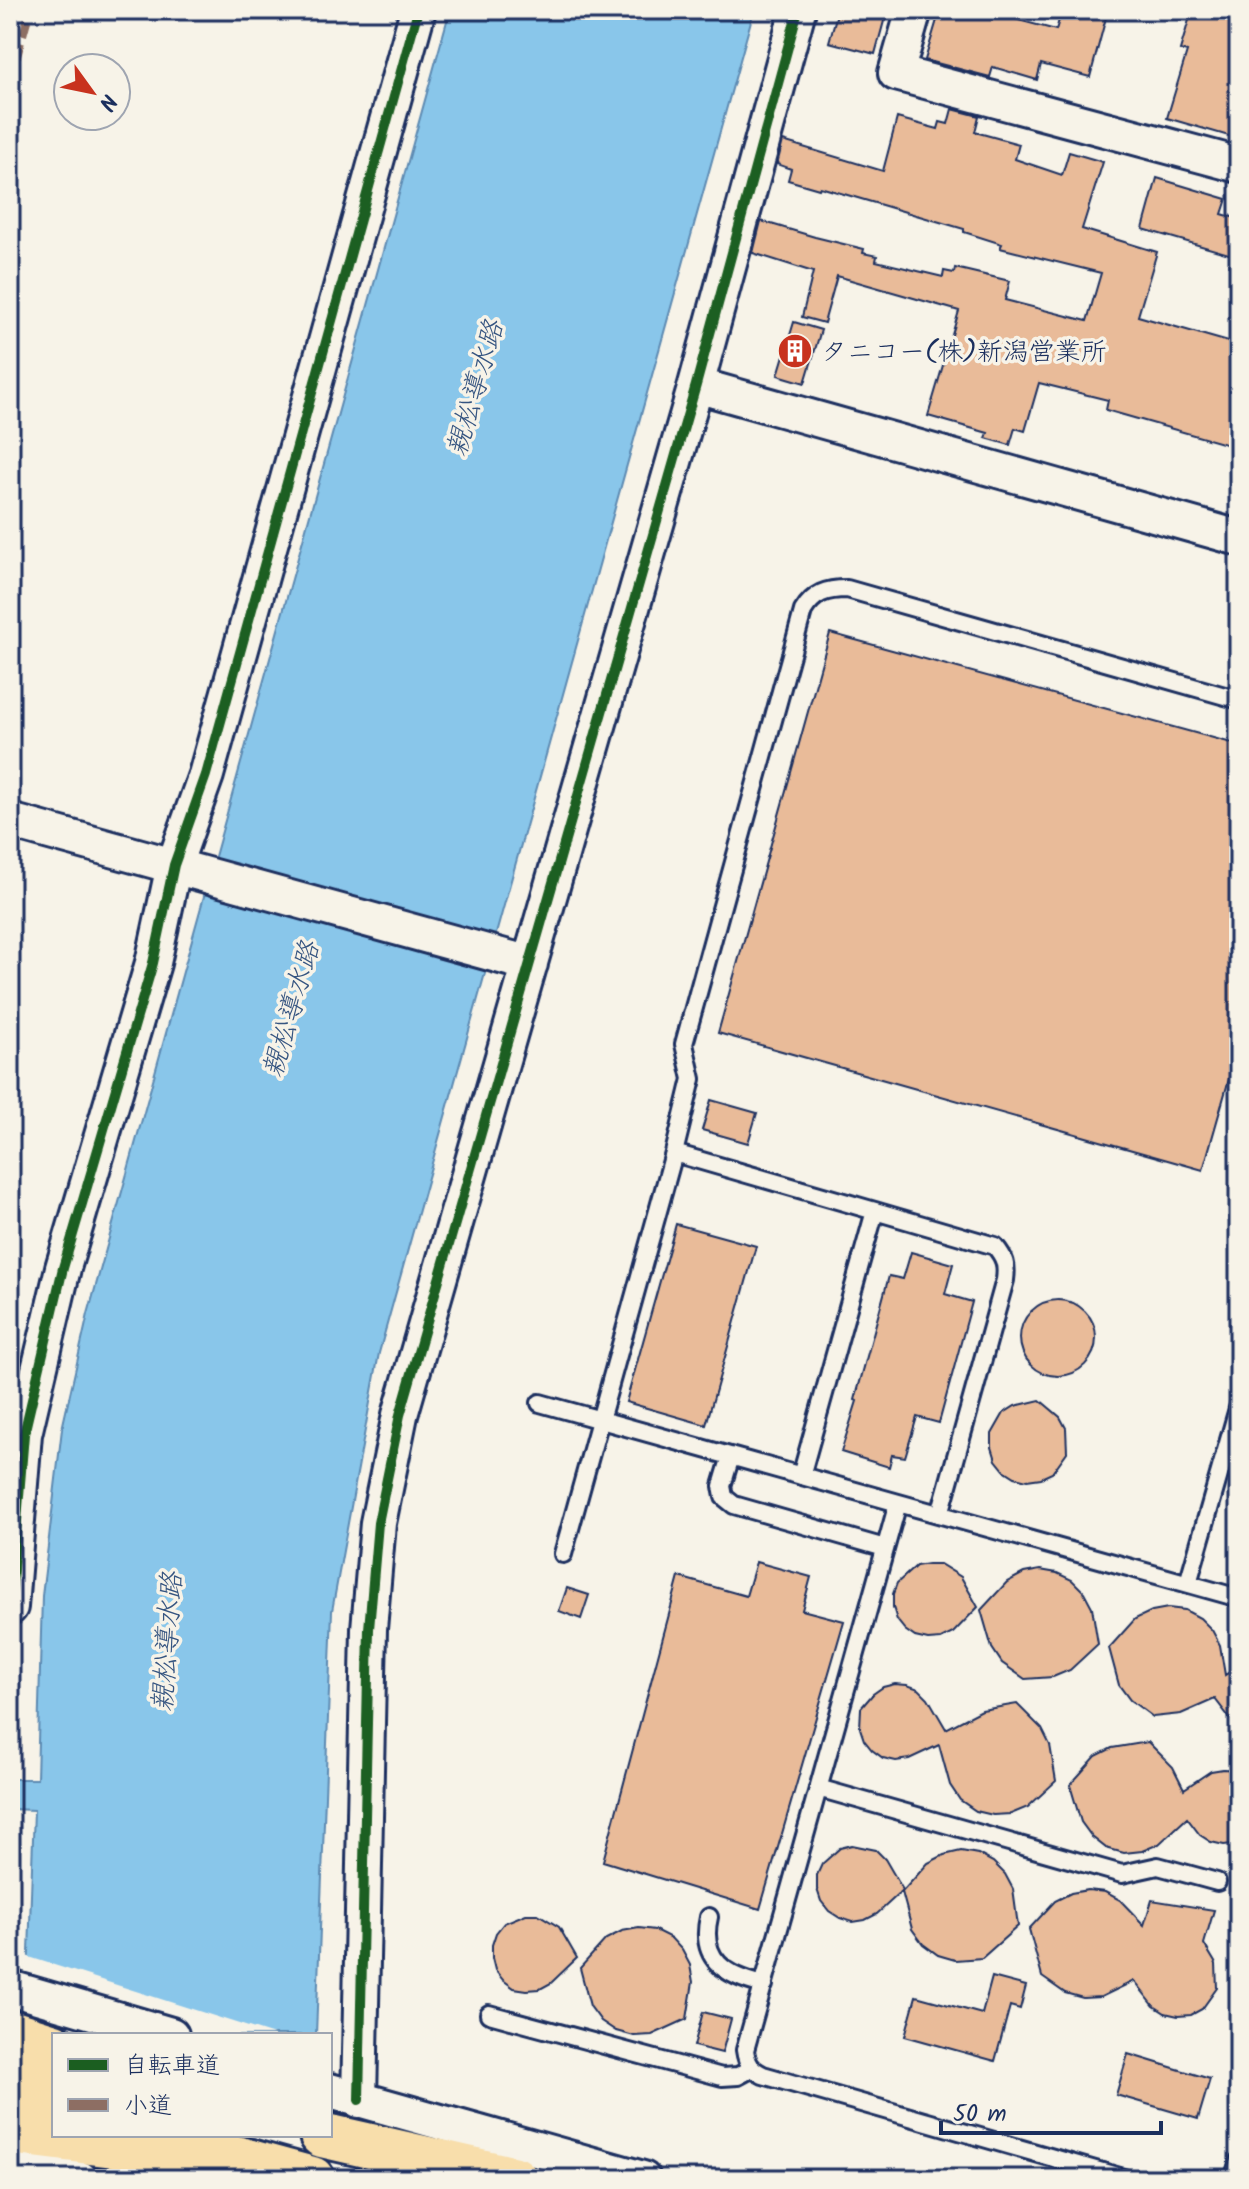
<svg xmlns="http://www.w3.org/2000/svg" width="1249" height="2189" viewBox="0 0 1249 2189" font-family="Kalam,'Klee One',sans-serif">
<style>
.water{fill:#89c6ea;stroke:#5d8ab2;stroke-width:2}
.pier{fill:#f7f3e8}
.building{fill:#e9bb99;stroke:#1b2f5e;stroke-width:2}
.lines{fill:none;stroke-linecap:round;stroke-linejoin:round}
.service-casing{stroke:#1b2f5e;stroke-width:22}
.minor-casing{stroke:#1b2f5e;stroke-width:40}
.primary-casing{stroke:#1b2f5e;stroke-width:50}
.motorway-casing{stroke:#1b2f5e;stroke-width:50}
.service{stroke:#f7f3e8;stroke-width:16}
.minor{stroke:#f7f3e8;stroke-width:34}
.primary{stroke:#f8deab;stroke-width:44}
.motorway{stroke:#f8deab;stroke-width:44}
.quiet{stroke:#8d6e63;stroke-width:8;stroke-dasharray:16 8;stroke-linecap:butt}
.cycleway-casing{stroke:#f7f3e8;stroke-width:15}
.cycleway{stroke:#1b5e20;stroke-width:10}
.labels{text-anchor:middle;stroke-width:7;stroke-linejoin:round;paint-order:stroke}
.poi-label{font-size:26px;fill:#1b2f5e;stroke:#f7f3e8;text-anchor:start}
.water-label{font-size:28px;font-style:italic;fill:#365581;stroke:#f7f3e8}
</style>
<rect width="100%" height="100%" fill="#f7f3e8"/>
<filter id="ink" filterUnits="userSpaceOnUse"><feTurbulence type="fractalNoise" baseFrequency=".0125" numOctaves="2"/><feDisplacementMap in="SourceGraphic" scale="16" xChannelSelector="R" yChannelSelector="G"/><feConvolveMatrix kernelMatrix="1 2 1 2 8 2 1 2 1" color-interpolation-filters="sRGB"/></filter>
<g filter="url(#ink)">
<path class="water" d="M450,10H754L379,1353L332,1611L316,2035H54L21,2179L34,1810L10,1809V1779H37L42,1596L62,1429L88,1314Z"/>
<path class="pier" d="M26,1956L274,2035H54V2135H316L314,2179H17Z"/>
<path class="building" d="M838,10H887L875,54L829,42Z
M940,10H981L1056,30L1062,10H1108L1090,77L1041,64L1037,80L993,67L990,77L925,60Z
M1192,10H1239V139L1167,118L1187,52L1180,50Z
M952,109L979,116L975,132L1019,144L1015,159L1062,175L1069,152L1103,162L1082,229L1157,252L1138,316L1239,345V448L1106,410L1108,400L1039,383L1025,431L1015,428L1010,445L986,438L988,433L928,416L959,311L837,276L824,323L802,317L813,272L753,253L761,221L815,237L864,249L863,253L877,256L876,261L943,277L944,271L954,273L955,268L1010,281L1005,300L1087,321L1101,273L1000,248L1002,244L964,232V229L820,187L819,189L788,180L791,169L777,164L783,141L883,171L897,118L938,129L940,122L948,124Z
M1157,178L1227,199L1222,214L1239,219V257L1143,229Z
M794,322L821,330L805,383L778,375Z
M830,633L1239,745V1044L1203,1170L718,1033Z
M711,1100L757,1113L748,1143L702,1130Z
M676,1224L756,1246L706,1425L626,1402Z
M911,1252L953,1264L945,1294L972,1302L939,1423L917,1417L905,1457L892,1455L889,1467L841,1452L857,1401L855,1400L889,1276L903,1279Z
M1020 1338a38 38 0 1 1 76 0a38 38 0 1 1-76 0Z
M1040,1400L1060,1417L1066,1428L1067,1452L1052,1473L1041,1478L1027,1480L1015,1477L1004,1470L996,1460L992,1447V1434L1004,1413L1015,1406Z
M756,1562L811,1577L802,1610L844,1621L760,1909L603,1861L679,1577L746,1596Z
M928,1564H940L961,1577L978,1607L953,1633L941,1639L928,1640L915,1637L905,1630L897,1620L893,1607V1594L897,1583L916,1566Z
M1040,1570L1057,1573L1072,1580L1084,1592L1092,1607L1098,1644L1070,1670L1053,1677L1025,1679L1002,1663L992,1648L981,1610L1007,1582L1024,1573Z
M567,1588L589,1595L581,1619L559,1611Z
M1168,1608L1185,1610L1200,1618L1212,1630L1220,1645L1225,1675L1239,1666V1730L1215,1699L1181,1714L1153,1717L1130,1700L1119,1685L1109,1648L1135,1619L1152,1611Z
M895,1684L907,1685L919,1689L928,1698L946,1729L982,1710L1017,1704L1042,1729L1050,1745L1056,1781L1028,1807L1011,1814L993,1815L976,1811L960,1800L950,1785L939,1745L909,1759L896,1761L883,1758L872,1750L864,1740L860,1728L861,1708L873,1694L883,1687Z
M1148,1742L1173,1767L1184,1789L1211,1771L1223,1769L1239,1770V1843L1224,1845L1211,1842L1200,1835L1187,1818L1159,1844L1142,1851L1124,1853L1106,1848L1092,1837L1081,1822L1070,1785L1096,1756L1112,1748Z
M852,1845L876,1850L885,1859L903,1890L877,1914L865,1920L853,1922L840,1918L829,1911L821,1901L817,1889V1875L822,1864L840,1848Z
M961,1851L978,1854L993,1862L1005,1874L1013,1889L1018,1926L982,1958L955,1960L938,1955L923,1944L912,1929L902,1892L928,1863L944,1855Z
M1088,1890L1105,1892L1120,1900L1144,1925L1152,1900L1214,1910L1204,1944L1216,1964L1217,1988L1202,2009L1191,2015L1178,2016L1165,2013L1154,2006L1134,1981L1101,1997L1083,1998L1065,1993L1042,1977L1029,1929L1055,1901L1071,1893Z
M526,1914H538L559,1927L577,1958L551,1983L540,1989L527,1990L514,1988L503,1980L495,1970L492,1958V1945L496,1933L504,1923Z
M639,1928L655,1930L671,1938L682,1950L690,1965L693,1982L687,2019L652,2035L634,2036L616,2031L601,2021L590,2006L580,1968L606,1939L622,1931Z
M992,1977L1026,1986L1020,2009L1010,2006L995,2061L905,2036L916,1996L982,2014Z
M703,2012L731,2019L722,2053L694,2046Z
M1128,2054L1210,2079L1198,2119L1116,2095Z"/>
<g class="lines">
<g class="service-casing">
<path id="service" d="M674,1153L875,1211L801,1476
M875,1211L995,1246C1005,1258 1007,1265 1005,1280L940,1514
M540,1403L1239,1598
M731,1456L722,1486L724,1497L734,1505L885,1548
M898,1503L745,2050C747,2064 751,2069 763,2075L1127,2179
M563,1554L674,1153L692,1079L684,1044L803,611C814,593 826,589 847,589L1239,700
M1188,1583L1239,1405
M818,1788L1122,1874L1158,1866L1217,1882
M709,1917C699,1960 726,1976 764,1985
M489,2014L722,2077L738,2076L751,2069
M1233,2179L1239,2161"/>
</g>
<g class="minor-casing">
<path id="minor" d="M914,10L896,73L1239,165
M696,385L1239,538
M10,821L530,964
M10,1607L24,1434L63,1268L153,963L174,865L206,775L418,10
M10,1988L171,2035
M330,2091L643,2179
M359,2100L369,1629L378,1523L400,1415L696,385L798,10
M10,2165L80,2179"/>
</g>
<g class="primary-casing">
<path id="primary" d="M10,2032L54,2046
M10,2132L250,2162L312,2179
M322,2135L515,2179"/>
</g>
<g class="motorway-casing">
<path id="motorway" d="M10,2057L54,2069
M10,2096L54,2109
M151,2135L250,2162"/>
</g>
<use href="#service" class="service"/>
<use href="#minor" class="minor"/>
<use href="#primary" class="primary"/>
<use href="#motorway" class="motorway"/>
<path class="quiet" d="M10,81L30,10"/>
<g class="cycleway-casing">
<path id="cycleway" d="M10,1607L24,1434L63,1268L153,963L174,865L206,775L418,10
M359,2100L369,1629L378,1523L400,1415L696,385L798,10"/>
</g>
<use href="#cycleway" class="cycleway"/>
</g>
</g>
<defs>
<g id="building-disc" transform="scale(1.8)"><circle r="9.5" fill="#c8321e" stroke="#f7f3e8"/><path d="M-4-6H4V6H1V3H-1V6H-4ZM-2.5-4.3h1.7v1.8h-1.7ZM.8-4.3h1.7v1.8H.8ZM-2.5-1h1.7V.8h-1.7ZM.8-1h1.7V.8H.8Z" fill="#fff"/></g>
</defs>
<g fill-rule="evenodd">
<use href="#building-disc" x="795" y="351"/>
</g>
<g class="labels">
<g class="poi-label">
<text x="821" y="360">タニコー(株)新潟営業所</text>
</g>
<g class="water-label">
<text transform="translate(474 388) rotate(-74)" y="10">親松導水路</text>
<text transform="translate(290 1009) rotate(-74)" y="10">親松導水路</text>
<text transform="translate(166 1642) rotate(-86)" y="10">親松導水路</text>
</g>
</g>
<rect width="1249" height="2189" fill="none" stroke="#f7f3e8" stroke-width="40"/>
<rect x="20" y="20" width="1209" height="2149" fill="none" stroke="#1b2f5e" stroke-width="3" filter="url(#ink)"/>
<rect x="52" y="2033" width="280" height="104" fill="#f7f3e8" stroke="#9fa5b1" stroke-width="2"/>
<rect x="68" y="2059" width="40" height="12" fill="#1b5e20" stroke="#9fa5b1" stroke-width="2"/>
<text x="124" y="2073" font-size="24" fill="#1b2f5e">自転車道</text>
<rect x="68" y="2099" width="40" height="12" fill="#8d6e63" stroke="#9fa5b1" stroke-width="2"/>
<text x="124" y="2113" font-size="24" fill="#1b2f5e">小道</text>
<g transform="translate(92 92) rotate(123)"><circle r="38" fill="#f7f3e8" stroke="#9fa5b1" stroke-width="2"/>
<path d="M0-6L14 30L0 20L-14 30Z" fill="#c8321e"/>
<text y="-12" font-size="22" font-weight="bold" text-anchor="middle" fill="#1b2f5e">N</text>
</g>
<path d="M941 2121v12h220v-12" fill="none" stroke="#1b2f5e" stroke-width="4"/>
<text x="953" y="2121" font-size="24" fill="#1b2f5e" stroke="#f7f3e8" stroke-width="6" paint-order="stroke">50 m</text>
</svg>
